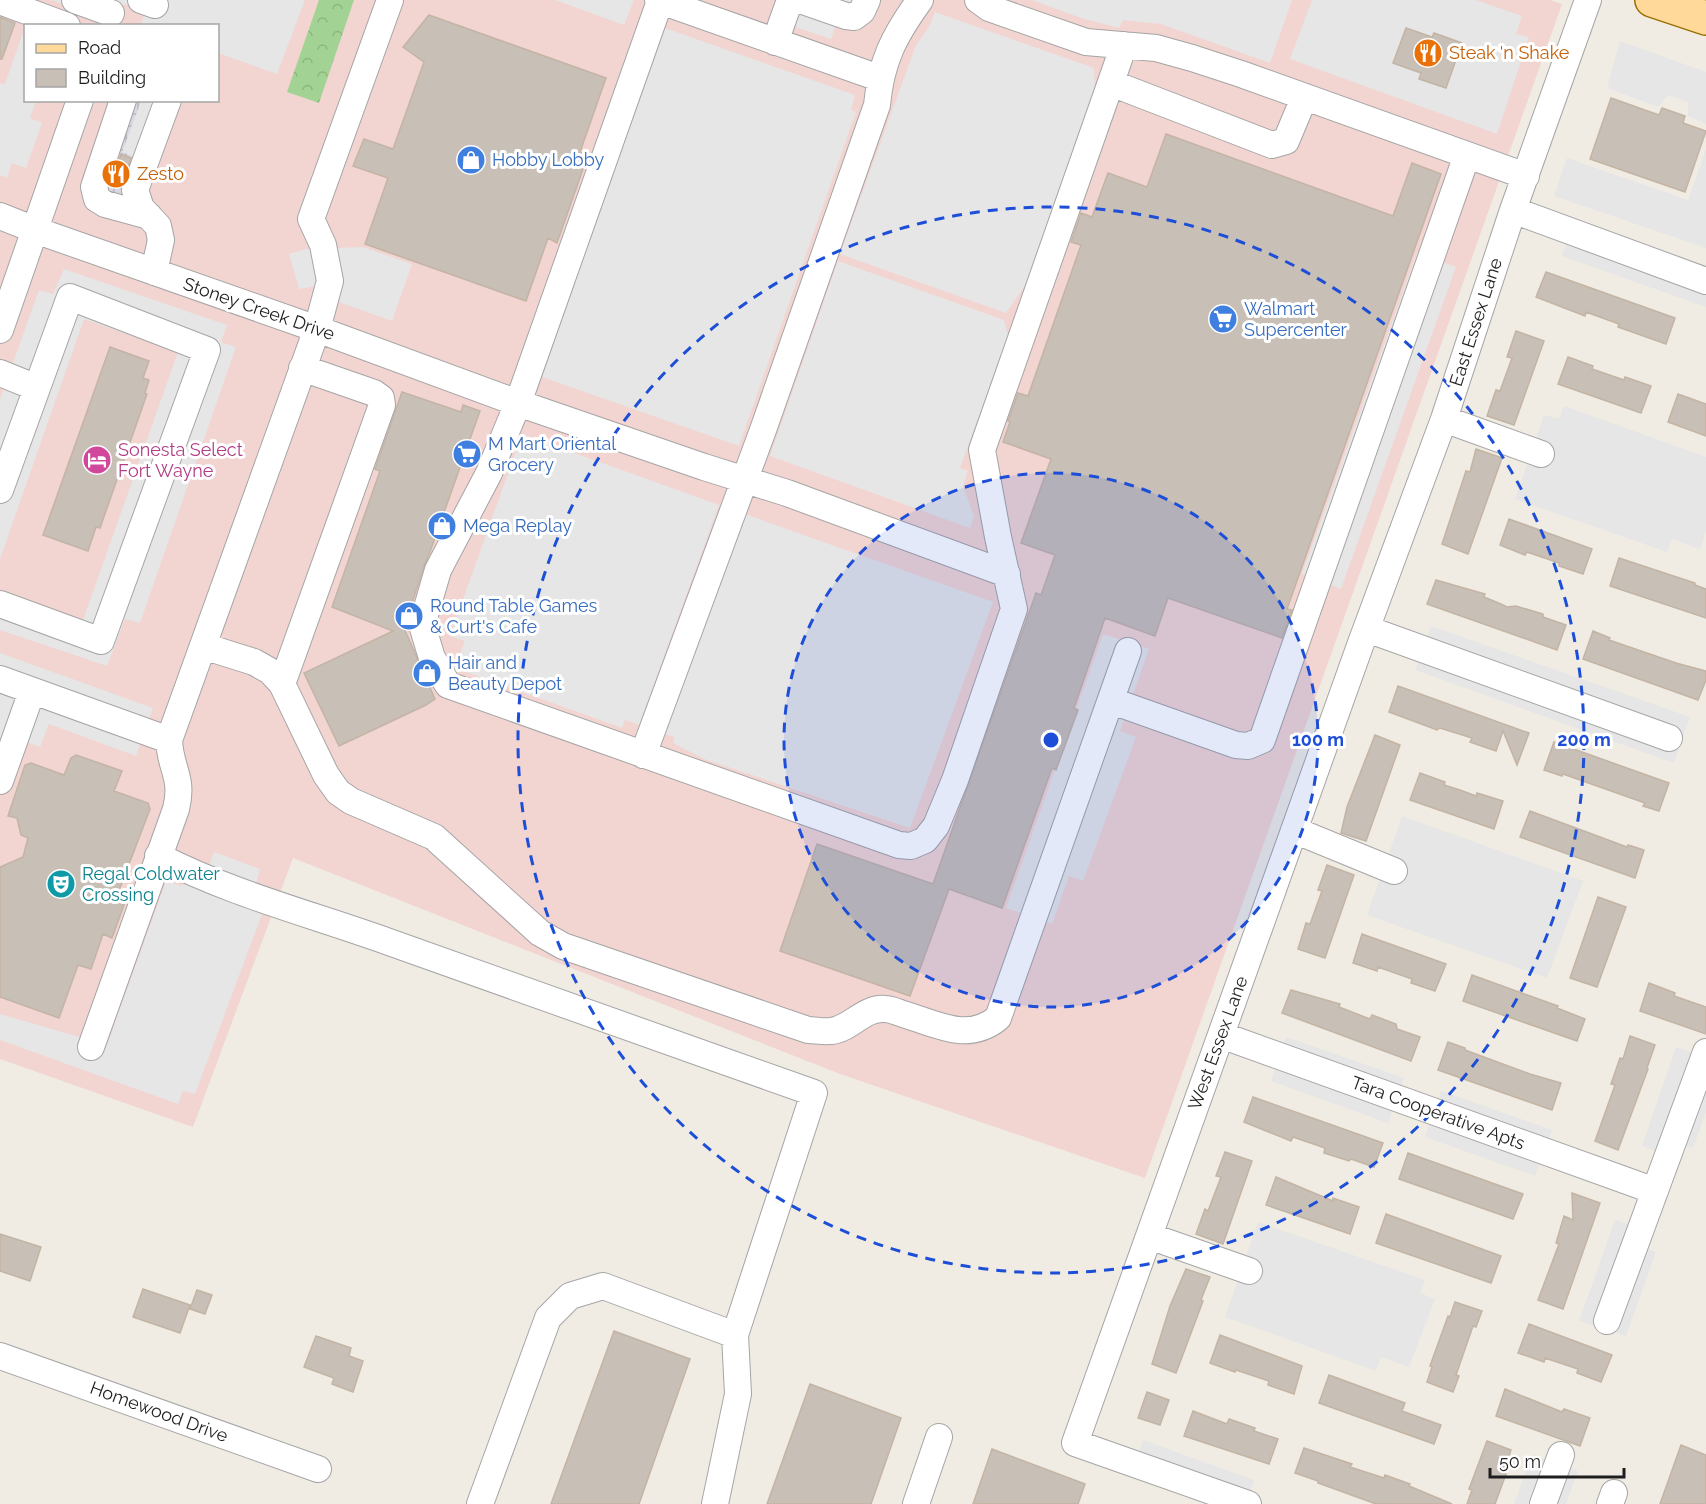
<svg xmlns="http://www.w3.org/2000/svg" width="1706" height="1504" viewBox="0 0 1706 1504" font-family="Raleway,sans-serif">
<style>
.commercial{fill:#f2d4d1;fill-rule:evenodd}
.forest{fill:url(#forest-crowns)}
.parking{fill:#e6e6e6}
.plaza{fill:url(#plaza-grid)}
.building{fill:#c8bfb6;stroke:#c3b4a4;stroke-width:1.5}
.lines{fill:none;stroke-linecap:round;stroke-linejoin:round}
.minor-casing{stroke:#a5a5a5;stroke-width:28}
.major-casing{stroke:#986f00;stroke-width:36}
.minor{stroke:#fff;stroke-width:26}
.major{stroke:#ffd999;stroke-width:33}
.ring{fill:none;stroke:#1d4ed8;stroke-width:3;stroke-dasharray:10 8}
.labels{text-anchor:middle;stroke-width:6;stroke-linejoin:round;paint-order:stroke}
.food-label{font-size:18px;fill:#c56008;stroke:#fff;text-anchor:start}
.shop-label{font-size:18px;fill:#366cbe;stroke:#fff;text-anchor:start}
.street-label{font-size:18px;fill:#1e1e1e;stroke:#fff}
.hotel-label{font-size:18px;fill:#b23c85;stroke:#fff;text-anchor:start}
.culture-label{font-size:18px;fill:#0d838f;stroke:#fff;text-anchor:start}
.centre{fill:#1d4ed8;stroke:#fff;stroke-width:3}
.ring-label{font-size:18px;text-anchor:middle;font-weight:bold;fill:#1d4ed8;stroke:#fff;stroke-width:6;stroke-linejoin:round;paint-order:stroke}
</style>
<defs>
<pattern id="forest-crowns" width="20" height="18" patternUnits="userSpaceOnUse" patternTransform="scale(1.5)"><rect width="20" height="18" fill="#a3d394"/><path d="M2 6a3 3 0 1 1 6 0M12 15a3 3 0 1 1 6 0" fill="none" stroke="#8cb57f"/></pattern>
<pattern id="plaza-grid" width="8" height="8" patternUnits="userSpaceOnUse" patternTransform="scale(1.5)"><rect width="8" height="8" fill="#d8d7e6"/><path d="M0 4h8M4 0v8" fill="none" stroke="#b9b8c5"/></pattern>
</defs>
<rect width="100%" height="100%" fill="#f0ece3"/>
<path class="commercial" d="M0,0H1550L1562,4L1145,1178L840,1074L293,858L193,1127L0,1059ZM26,26H218V100H26Z"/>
<path class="forest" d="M319,0H354L319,103L287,92Z"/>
<path class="parking" d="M51,0H305L277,74L218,53V26L141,25L145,11L129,4L86,12Z
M555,0H634L624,25Z
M782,0H879L836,24L831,39L775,20Z
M1032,0H1292L1270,63L1161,24L1123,20L1119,28L1081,18Z
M1312,0H1476L1522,16L1516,34L1529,37L1497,134L1290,59Z
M935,12L1094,68L1095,89L1028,281L1006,313L840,254L916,45L929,27Z
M25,27L26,100L36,101L30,118L42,123L26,168L12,163L7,178L0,175V83L5,84Z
M665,28L855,95L851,110L856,112L739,446L542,377Z
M1620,41L1706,72V124L1688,116V102L1668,95L1658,107L1607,88Z
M141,101H158L136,161L122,153Z
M1706,149V248L1554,196L1567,158L1688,200Z
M1572,227L1706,275V307L1562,256Z
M363,247L412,264L392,321L339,302L316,286L299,289L289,254L306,249Z
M1417,253L1456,267L1341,589L1302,574Z
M838,261L1004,320L1008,336L960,468L968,471L963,486L974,516L970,528L770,456Z
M64,269L227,325L221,342L236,347L140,623L125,619L107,666L0,630V591L83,620L178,352L84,319L0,559V399L39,290L53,294Z
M1564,406L1706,457V532L1700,549L1672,539L1667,552L1515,499L1544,415L1559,419Z
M522,434L719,505L639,725L625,720L622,728L455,668L465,641L450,636Z
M739,512L993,602L910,828L704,759L673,743L675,737L660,733Z
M1431,626L1690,717L1674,763L1415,670Z
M1103,634L1149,649L1120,731L1136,737L1083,881L1069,876L1052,924L1006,908Z
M0,653L153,708L136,756L49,724L40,747L6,734L0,752Z
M1402,816L1583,881L1547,978L1367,915Z
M214,852L260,869L256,884L271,890L195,1094L183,1091L178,1104L0,1040V1014L107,1045L166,881L181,886L209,866Z
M1286,1037L1404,1078L1388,1123L1271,1081Z
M1676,1047L1706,1057V1112L1693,1148L1679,1143L1673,1157L1642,1146Z
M1441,1091L1552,1130L1535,1176L1425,1137Z
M1615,1220L1637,1227L1632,1242L1656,1252L1626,1336L1579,1321Z
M1258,1222L1425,1280L1420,1293L1435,1299L1409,1367L1381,1357L1376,1371L1225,1317Z
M1143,1440L1254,1480L1248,1498L1137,1459Z
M1532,1455L1578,1471L1566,1504H1514Z"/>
<path class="plaza" d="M137,101H141L122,152L135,157L136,161L125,192L122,191L120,195L111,197L102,191L104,182L120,188L124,181H128L133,168L129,166L132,159L112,151H118Z"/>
<path class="building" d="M429,15L606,78L580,152L588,155L557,243L548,238L526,301L365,244L388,178L353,166L364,139L393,149L424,62L403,47Z
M0,17L15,23L2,59H0Z
M1406,28L1432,37L1434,33L1462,43L1446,88L1419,79L1421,73L1393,63Z
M1611,98L1659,115L1662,108L1685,116L1683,123L1706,131L1685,192L1590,159Z
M1166,134L1393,216L1412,163L1441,174L1287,609L1292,610L1282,638L1168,598L1155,636L1105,618L1074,708L1078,710L1056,770L1052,768L1002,908L949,889L910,996L780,951L817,844L933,884L1036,593L1041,595L1055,555L1021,543L1051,459L1003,442L1010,422L1008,421L1018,393L1028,396L1081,245L1071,242L1081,213L1092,217L1108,173L1147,187Z
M121,154L131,158L121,188L111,184Z
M1546,272L1675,318L1666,344L1618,327L1619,324L1586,312L1585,316L1536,297Z
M1516,331L1544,341L1514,425L1487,416L1496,390L1500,391L1512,358L1507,357Z
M110,347L149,361L143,378L149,380L145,393L147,394L100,528L96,527L88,551L43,535Z
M1568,357L1593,366L1592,369L1624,380L1625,377L1651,386L1641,413L1558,384Z
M402,392L461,412L463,405L480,411L430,552L424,566L404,628L435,699L426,705L339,746L304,673L393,631L332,607L380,471L375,469Z
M1678,394L1706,404V436L1668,422Z
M1476,449L1502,458L1468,554L1442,544L1466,471L1470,472Z
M1509,519L1592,549L1583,574L1559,566V563L1527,552L1525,555L1500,545Z
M1619,558L1695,583V585L1706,589V618L1610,586Z
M1436,580L1485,594L1484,597L1501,604L1507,607L1516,606L1543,614V617L1566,625L1557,650L1427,604Z
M1593,631L1610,638L1609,640L1676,663L1706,671V680L1698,700L1583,659Z
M1398,686L1529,733L1517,765L1503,731L1496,751L1470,742L1472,738L1440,728L1437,730L1389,712Z
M1375,735L1400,745L1366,841L1341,833L1347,807Z
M1554,742L1669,783L1659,811L1643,806L1645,803L1563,774L1562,776L1544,770Z
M76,755L122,771L114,791L148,803L150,809L115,901L124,905L112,938L103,934L91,969L78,965L59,1018L0,997V867L23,857L28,838L21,835L17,818L8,816L25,765L31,763L64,775L71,758Z
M1420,773L1445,782L1444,785L1460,790L1476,796L1477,793L1503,801L1494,829L1410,800Z
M1530,811L1627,847L1628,845L1644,850L1635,878L1520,837Z
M1327,865L1354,875L1325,958L1298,949L1306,923L1310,924L1322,891L1318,890Z
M1598,897L1626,907L1597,987L1570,978Z
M1362,934L1446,964L1435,991L1411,983L1412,979L1378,967L1377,971L1353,963Z
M1472,975L1558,1006L1557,1008L1585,1019L1577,1041L1463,1001Z
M1649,983L1675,993L1674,996L1706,1007V1034L1640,1011Z
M1291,990L1340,1004L1339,1007L1370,1019L1372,1015L1396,1024L1397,1029L1420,1037L1411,1061L1282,1013Z
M1630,1036L1655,1045L1647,1068L1648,1069L1618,1150L1595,1141L1615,1085L1611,1084L1620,1058L1623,1059Z
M1448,1042L1465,1048V1050L1530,1074L1561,1083L1552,1110L1438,1070Z
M1253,1097L1383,1143L1374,1167L1351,1159L1349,1161L1324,1153L1325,1148L1293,1137L1291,1141L1244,1122Z
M1225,1152L1252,1161L1223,1244L1196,1234L1205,1209L1208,1211L1221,1177L1216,1176Z
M1408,1153L1523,1194L1513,1219L1399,1179Z
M1276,1177L1333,1201V1198L1359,1207L1350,1234L1266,1205Z
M1572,1193L1600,1203L1563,1309L1538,1300L1559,1244L1556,1243L1564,1216L1573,1220Z
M1386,1214L1501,1256L1491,1283L1376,1243Z
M0,1234L41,1247L30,1281L0,1271Z
M1186,1269L1210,1277L1201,1300L1203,1301L1176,1373L1152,1364L1170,1306Z
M143,1289L190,1305L180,1333L133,1317Z
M197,1290L212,1295L205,1314L190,1309Z
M1455,1302L1482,1311L1476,1327L1473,1326L1456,1375L1459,1376L1453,1392L1427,1382L1432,1367L1430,1366L1448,1316L1450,1317Z
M1529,1324L1612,1355L1601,1382L1577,1373L1578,1369L1545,1358L1544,1362L1518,1353Z
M614,1331L690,1359L639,1504H551Z
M1220,1335L1302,1366L1294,1394L1268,1385L1269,1381L1236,1370L1235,1372L1210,1363Z
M316,1336L351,1348L349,1356L363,1361L353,1392L332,1384L334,1378L304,1367Z
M1329,1375L1405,1403L1402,1411L1441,1425L1434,1444L1319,1403Z
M810,1384L901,1418L871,1504H767Z
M1505,1389L1562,1412L1564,1409L1590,1418L1580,1446L1496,1416Z
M1147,1392L1169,1400L1160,1425L1138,1418Z
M1193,1411L1227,1424L1229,1419L1255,1428L1254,1431L1278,1439L1269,1464L1184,1436Z
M1487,1441L1511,1450L1503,1473L1506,1474L1495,1504H1467L1472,1490L1469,1489Z
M1681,1445L1706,1455V1504H1660Z
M1304,1448L1352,1464L1350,1467L1384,1478L1385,1475L1410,1484L1409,1486L1452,1504H1376L1318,1483V1481L1295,1473Z
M992,1449L1085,1484L1078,1504H973Z"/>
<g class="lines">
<g class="minor-casing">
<path id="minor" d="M75,0L111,13
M141,0L155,5
M658,0L879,78
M800,0L846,16L854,17L862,11L867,0
M978,0L989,8L1086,42L1156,48L1192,58L1241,74L1526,176
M0,1L67,26
M660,1L518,403L489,473L438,570L422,625L432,658L448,685L899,845L911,846L925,840L936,826L955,780L1014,609L998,537L982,450L1124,45
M775,42L790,0
M1111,83L1272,145L1286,141L1304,98
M123,100L94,187L97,199L105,204L149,216
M1513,210L1706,281
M0,216L35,230L317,329L518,403L704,467L787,493L1007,574
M154,272L161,240L158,226L141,208L135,190L168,100
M0,330L80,100
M0,373L37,388
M1444,419L1541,454
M0,490L70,297L207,350L101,641L0,604
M1367,629L1669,738
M203,646L254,662L270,671L282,684L326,775L338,792L351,801L434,837L540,933L563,946L808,1030C815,1030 824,1032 831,1031C851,1029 864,1007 885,1009C891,1009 897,1012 903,1014C937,1024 967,1043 998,1018L1128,651
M0,679L169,740
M282,684L382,405L381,398L374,393L302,368
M1112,701L1236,745L1248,746L1262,740L1467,155
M643,755L763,430L877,105C881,61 894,36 920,0
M0,781L32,691
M1294,830L1394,871
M158,856C232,894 311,914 389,942C530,992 672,1043 814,1093L735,1335L738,1394L715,1504
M1221,1035L1655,1191
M91,1047L176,809C184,777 170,769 169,740L317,329L330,281L323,245L311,219L390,0
M1149,1236L1249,1271
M1607,1321L1706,1052
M0,1356L318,1469
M480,1504L548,1318L570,1296L603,1286L735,1335
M916,1504L939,1437
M1248,1504L1075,1443L1361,643L1444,419L1513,210L1588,0
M1543,1504L1561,1455
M1610,1504L1614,1493"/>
</g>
<g class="major-casing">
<path id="major" d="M1652,0L1706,18"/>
</g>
<use href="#minor" class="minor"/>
<use href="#major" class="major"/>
</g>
<circle cx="1051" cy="740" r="267" fill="#1d4ed8" fill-opacity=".12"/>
<g class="ring">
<circle cx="1051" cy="740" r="267"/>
<circle cx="1051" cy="740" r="533"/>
</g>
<defs>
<g id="restaurant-disc" transform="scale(1.5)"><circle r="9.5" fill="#e8710a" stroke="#fff"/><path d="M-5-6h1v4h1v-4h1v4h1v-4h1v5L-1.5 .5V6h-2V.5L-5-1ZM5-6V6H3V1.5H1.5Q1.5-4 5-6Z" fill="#fff"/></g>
<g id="shop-disc" transform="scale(1.5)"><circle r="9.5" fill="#3f7fe0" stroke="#fff"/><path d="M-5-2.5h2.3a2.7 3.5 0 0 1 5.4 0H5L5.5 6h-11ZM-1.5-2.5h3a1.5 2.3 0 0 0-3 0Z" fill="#fff"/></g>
<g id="supermarket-disc" transform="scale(1.5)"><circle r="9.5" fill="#3f7fe0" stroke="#fff"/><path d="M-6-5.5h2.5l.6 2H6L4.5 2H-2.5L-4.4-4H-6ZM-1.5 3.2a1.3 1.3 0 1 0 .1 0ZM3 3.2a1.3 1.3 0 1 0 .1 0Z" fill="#fff"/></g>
<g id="hotel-disc" transform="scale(1.5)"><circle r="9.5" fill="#d1479c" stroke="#fff"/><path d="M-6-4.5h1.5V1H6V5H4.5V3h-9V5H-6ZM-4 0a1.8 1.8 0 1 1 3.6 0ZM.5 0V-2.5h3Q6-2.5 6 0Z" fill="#fff"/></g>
<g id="theatre-disc" transform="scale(1.5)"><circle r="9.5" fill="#0f9aa8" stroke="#fff"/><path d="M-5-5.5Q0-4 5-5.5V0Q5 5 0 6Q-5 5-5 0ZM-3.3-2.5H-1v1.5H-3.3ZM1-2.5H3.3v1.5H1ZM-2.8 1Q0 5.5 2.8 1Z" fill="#fff"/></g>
</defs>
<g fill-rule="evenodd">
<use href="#restaurant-disc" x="1428" y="53"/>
<use href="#shop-disc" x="471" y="160"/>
<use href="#restaurant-disc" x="116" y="174"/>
<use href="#supermarket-disc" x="1223" y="319"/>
<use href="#supermarket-disc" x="467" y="454"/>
<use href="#hotel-disc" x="97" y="460"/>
<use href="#shop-disc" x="442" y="526"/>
<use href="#shop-disc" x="409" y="616"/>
<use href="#shop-disc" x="427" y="673"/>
<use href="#theatre-disc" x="61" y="884"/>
</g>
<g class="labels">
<g class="food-label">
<text x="1449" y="59">Steak 'n Shake</text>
<text x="137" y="180">Zesto</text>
</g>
<g class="shop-label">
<text x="492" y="166">Hobby Lobby</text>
<text x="1244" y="315">Walmart<tspan x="1244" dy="21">Supercenter</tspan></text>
<text x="488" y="450">M Mart Oriental<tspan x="488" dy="21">Grocery</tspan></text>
<text x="463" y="532">Mega Replay</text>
<text x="430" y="612">Round Table Games<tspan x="430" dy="21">&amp; Curt's Cafe</tspan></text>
<text x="448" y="669">Hair and<tspan x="448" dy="21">Beauty Depot</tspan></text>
</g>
<g class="street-label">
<text transform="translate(259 309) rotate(19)" y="6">Stoney Creek Drive</text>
<text transform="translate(1476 322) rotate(-72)" y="6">East Essex Lane</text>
<text transform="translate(1218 1043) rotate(-70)" y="6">West Essex Lane</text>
<text transform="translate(1438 1113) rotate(20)" y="6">Tara Cooperative Apts</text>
<text transform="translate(159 1412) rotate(20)" y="6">Homewood Drive</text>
</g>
<g class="hotel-label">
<text x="118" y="456">Sonesta Select<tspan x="118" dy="21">Fort Wayne</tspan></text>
</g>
<g class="culture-label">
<text x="82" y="880">Regal Coldwater<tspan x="82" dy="21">Crossing</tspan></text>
</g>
</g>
<circle cx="1051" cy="740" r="9" class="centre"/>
<g class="ring-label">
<text x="1318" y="746">100 m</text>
<text x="1584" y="746">200 m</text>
</g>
<rect x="24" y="24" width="195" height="78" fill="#ffffff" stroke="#a5a5a5" stroke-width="1.5"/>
<rect x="36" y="44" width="30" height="9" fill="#ffd999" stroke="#a5a5a5" stroke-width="1.5"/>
<text x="78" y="54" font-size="18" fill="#1e1e1e">Road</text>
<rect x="36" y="69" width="30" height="18" fill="#c8bfb6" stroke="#a5a5a5" stroke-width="1.5"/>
<text x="78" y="84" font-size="18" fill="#1e1e1e">Building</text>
<path d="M1490 1468v9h134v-9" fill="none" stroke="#1e1e1e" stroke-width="3"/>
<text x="1499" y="1468" font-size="18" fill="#1e1e1e" stroke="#ffffff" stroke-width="4.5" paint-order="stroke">50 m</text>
</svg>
